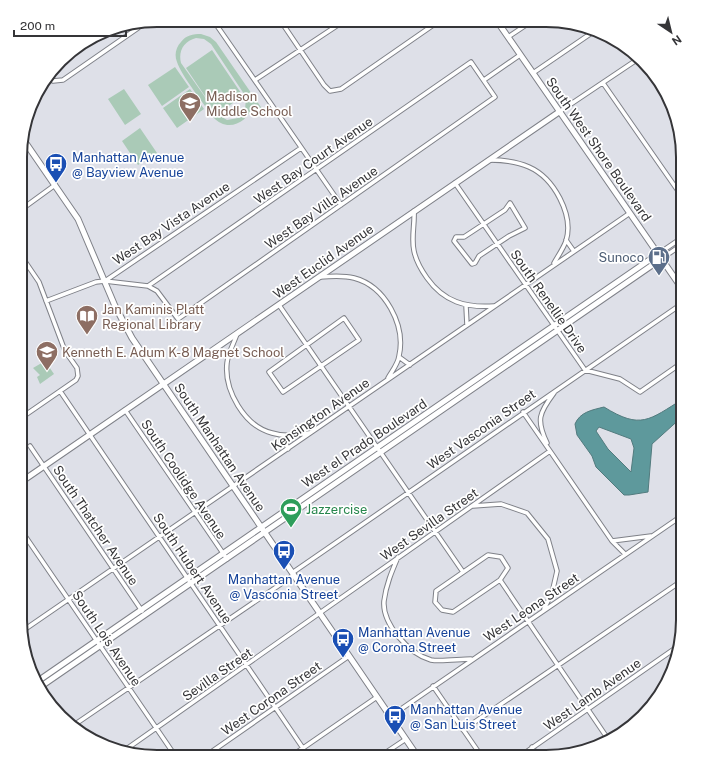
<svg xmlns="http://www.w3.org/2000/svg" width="703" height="777" viewBox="0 0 703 777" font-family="'Public Sans',sans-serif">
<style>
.green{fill:#aacab7;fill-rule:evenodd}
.water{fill:#5e999c;stroke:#527b7e;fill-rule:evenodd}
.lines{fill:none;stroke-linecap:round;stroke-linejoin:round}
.street-casing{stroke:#7f8188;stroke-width:5.5}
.secondary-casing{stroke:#7f8188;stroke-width:7}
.street{stroke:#fff;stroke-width:3.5}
.secondary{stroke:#fff;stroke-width:5}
.labels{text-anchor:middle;stroke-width:3.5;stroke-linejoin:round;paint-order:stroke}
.education-label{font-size:13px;fill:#785e54;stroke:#fff;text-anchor:start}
.street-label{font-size:13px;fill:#353538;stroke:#fff}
.transit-label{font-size:13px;fill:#164399;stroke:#fff;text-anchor:start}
.service-label{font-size:13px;fill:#4e5e75;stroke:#fff;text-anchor:end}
.leisure-label{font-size:13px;fill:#27864d;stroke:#fff;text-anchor:start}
.rim{fill:none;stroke:#353538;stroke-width:2}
</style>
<rect width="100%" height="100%" fill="#dee0e8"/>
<path class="green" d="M201,34L210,37L216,42L265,113L261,116L253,105C248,123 227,133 213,117C204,104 181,75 177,62C174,55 176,47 181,42C186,35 193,34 201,34ZM196,38L204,39L211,44L246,97L245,110L238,118L227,120L217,114L181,63C178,51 184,41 196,38Z
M212,50L243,96L217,114L186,68Z
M175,67L189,87L162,106L148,85Z
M124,89L141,114L125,125L108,99Z
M190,89L204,109L177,128L163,108Z
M140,128L157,153L138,165L122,141Z
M45,361L54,374L40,384L37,377L40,375L33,368Z"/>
<path class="water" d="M683,399V416L652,444L648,492L629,495H624L596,467L592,456L577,435L575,424C580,412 592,410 604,407C641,430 649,420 683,399ZM599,427L631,439L634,448L631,472L608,449L596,431Z"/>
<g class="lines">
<g class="street-casing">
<path id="street" d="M213,20L341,205
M280,20L324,85L330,91L341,89L439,21
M425,21L430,27
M508,37L532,21
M533,73L593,32
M48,77L53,81L63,80L138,28L142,22
M658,79L661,82
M255,80L344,21
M484,80L520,55
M603,83L683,198
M559,112L638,59
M490,160C504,160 516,161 529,167C554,178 574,215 566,241C563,249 558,256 554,263
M455,183L585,370L620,379L640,392L683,362
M510,203L525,228L509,236L479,256L475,263L472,264L454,241L456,237H464L505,210Z
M22,209L55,185
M414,211C415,224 411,238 414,251C416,261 422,271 427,278C444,302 466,308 494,306
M566,240L573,250
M658,254L683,237
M661,259L683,244
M320,277C331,276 343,275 354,278C385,286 406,325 399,356C398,364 392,371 388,378
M105,281L148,286L471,62L495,97L178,319L157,291L148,286
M46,301L96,282L105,281L301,148
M279,305L463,572
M466,306L467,325
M344,318L359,340L283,392L269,372Z
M237,334C234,343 228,353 227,363C224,390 244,426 272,433C285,437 296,435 309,433
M399,357L410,365
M60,391L309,757
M125,410L227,559
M21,418L76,380L78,376L77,368L65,351L39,282L22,257
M283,436L288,449
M547,443C536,420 539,413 554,393
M30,446L142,611
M550,451L612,541L651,536
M473,506L501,504L527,513L548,539L557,571L552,593L544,609
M679,517L683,508
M21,530L176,757
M612,541L625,554
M488,555L501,557L508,568L500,580L453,612L442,610L435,602L436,591Z
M398,557C392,571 386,585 384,601C382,624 409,654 431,660C440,662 460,659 471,659
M292,573L683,303
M500,580L608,739
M21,632L630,213
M433,686L482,757
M391,716L683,515
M74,725L294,575
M463,730L683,580
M532,747L539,757
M125,750L550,451L523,412
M204,757L349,656
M290,757L377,697
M379,757L406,739
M519,757L677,647"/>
</g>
<g class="secondary-casing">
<path id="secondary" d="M497,21L683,290
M23,139L78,219L115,306L132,338L418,757
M21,482L559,112
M38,681L658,254
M40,687L661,259"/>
</g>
<use href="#street" class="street"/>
<use href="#secondary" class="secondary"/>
</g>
<defs>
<g id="school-pin" transform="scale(1.15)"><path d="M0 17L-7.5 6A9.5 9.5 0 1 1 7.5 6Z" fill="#8d6e63" stroke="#fff"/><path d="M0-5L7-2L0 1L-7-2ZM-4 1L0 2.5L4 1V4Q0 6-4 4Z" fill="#fff"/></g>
<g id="bus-pin" transform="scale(1.15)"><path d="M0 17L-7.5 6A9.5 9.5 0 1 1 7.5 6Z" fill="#1a4fb4" stroke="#fff"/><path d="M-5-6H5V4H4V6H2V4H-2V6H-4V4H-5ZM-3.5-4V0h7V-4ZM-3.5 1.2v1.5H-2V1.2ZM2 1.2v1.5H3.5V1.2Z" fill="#fff"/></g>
<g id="fuel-pin" transform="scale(1.15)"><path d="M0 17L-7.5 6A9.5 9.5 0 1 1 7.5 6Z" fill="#5c6f8a" stroke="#fff"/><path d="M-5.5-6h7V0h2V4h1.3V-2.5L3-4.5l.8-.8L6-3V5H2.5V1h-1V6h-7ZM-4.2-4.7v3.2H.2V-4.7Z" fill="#fff"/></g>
<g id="library-pin" transform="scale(1.15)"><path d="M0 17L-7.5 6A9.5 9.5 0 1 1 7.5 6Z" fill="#8d6e63" stroke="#fff"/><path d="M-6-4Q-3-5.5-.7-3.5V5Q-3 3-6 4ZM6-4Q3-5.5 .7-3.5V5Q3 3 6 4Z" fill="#fff"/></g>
<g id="stadium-pin" transform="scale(1.15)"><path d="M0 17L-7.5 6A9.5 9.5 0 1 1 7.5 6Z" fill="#2e9e5b" stroke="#fff"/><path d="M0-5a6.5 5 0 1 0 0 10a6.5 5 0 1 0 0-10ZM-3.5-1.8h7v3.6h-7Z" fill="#fff"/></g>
</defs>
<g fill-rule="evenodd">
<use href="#school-pin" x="190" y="103"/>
<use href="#bus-pin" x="56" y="164"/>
<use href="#fuel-pin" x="659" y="257"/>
<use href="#library-pin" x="87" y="316"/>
<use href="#school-pin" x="47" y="352"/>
<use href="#stadium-pin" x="291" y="509"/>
<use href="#bus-pin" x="284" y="551"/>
<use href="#bus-pin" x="343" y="639"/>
<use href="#bus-pin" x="395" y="716"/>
</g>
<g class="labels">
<g class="education-label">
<text x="206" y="101">Madison<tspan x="206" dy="15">Middle School</tspan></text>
<text x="102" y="314">Jan Kaminis Platt<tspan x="102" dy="15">Regional Library</tspan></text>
<text x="62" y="357">Kenneth E. Adum K-8 Magnet School</text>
</g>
<g class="street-label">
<text transform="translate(599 149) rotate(55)" y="5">South West Shore Boulevard</text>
<text transform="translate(313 160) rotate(-35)" y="5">West Bay Court Avenue</text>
<text transform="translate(321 207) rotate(-35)" y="5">West Bay Villa Avenue</text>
<text transform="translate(171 223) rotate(-34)" y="5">West Bay Vista Avenue</text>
<text transform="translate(323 261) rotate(-35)" y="5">West Euclid Avenue</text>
<text transform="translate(549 301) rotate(55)" y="5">South Renellie Drive</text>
<text transform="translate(320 414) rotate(-35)" y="5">Kensington Avenue</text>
<text transform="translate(481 429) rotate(-35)" y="5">West Vasconia Street</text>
<text transform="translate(364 443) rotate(-34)" y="5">West el Prado Boulevard</text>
<text transform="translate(220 447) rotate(56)" y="5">South Manhattan Avenue</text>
<text transform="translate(184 479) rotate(56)" y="5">South Coolidge Avenue</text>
<text transform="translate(429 524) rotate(-35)" y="5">West Sevilla Street</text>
<text transform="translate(96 525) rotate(56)" y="5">South Thatcher Avenue</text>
<text transform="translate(193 568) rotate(56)" y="5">South Hubert Avenue</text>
<text transform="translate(531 607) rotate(-34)" y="5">West Leona Street</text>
<text transform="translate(107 638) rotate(56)" y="5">South Lois Avenue</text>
<text transform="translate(217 674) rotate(-35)" y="5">Sevilla Street</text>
<text transform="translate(592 694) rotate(-35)" y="5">West Lamb Avenue</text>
<text transform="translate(271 698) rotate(-35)" y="5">West Corona Street</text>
</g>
<g class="transit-label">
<text x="72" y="162">Manhattan Avenue<tspan x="72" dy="15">@ Bayview Avenue</tspan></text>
<text x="284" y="584" text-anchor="middle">Manhattan Avenue<tspan x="284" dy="15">@ Vasconia Street</tspan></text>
<text x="358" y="637">Manhattan Avenue<tspan x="358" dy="15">@ Corona Street</tspan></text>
<text x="410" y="714">Manhattan Avenue<tspan x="410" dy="15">@ San Luis Street</tspan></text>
</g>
<g class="service-label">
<text x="644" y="262">Sunoco</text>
</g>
<g class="leisure-label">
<text x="306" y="514">Jazzercise</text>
</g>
</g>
<path d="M0 0H703V777H0ZM157 27H546A130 130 0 0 1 676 157V620A130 130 0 0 1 546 750H157A130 130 0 0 1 27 620V157A130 130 0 0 1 157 27Z" fill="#fff" fill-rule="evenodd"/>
<path class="rim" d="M157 27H546A130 130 0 0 1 676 157V620A130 130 0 0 1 546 750H157A130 130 0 0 1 27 620V157A130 130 0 0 1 157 27Z"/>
<g transform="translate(671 32) rotate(145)" stroke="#ffffff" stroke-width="3" paint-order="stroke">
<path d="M0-3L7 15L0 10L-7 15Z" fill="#353538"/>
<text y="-6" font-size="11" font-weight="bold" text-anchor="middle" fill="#353538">N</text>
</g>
<path d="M14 30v6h112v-6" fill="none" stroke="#353538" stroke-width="2"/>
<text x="20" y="30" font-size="12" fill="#353538" stroke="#ffffff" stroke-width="3" paint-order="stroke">200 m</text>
</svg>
